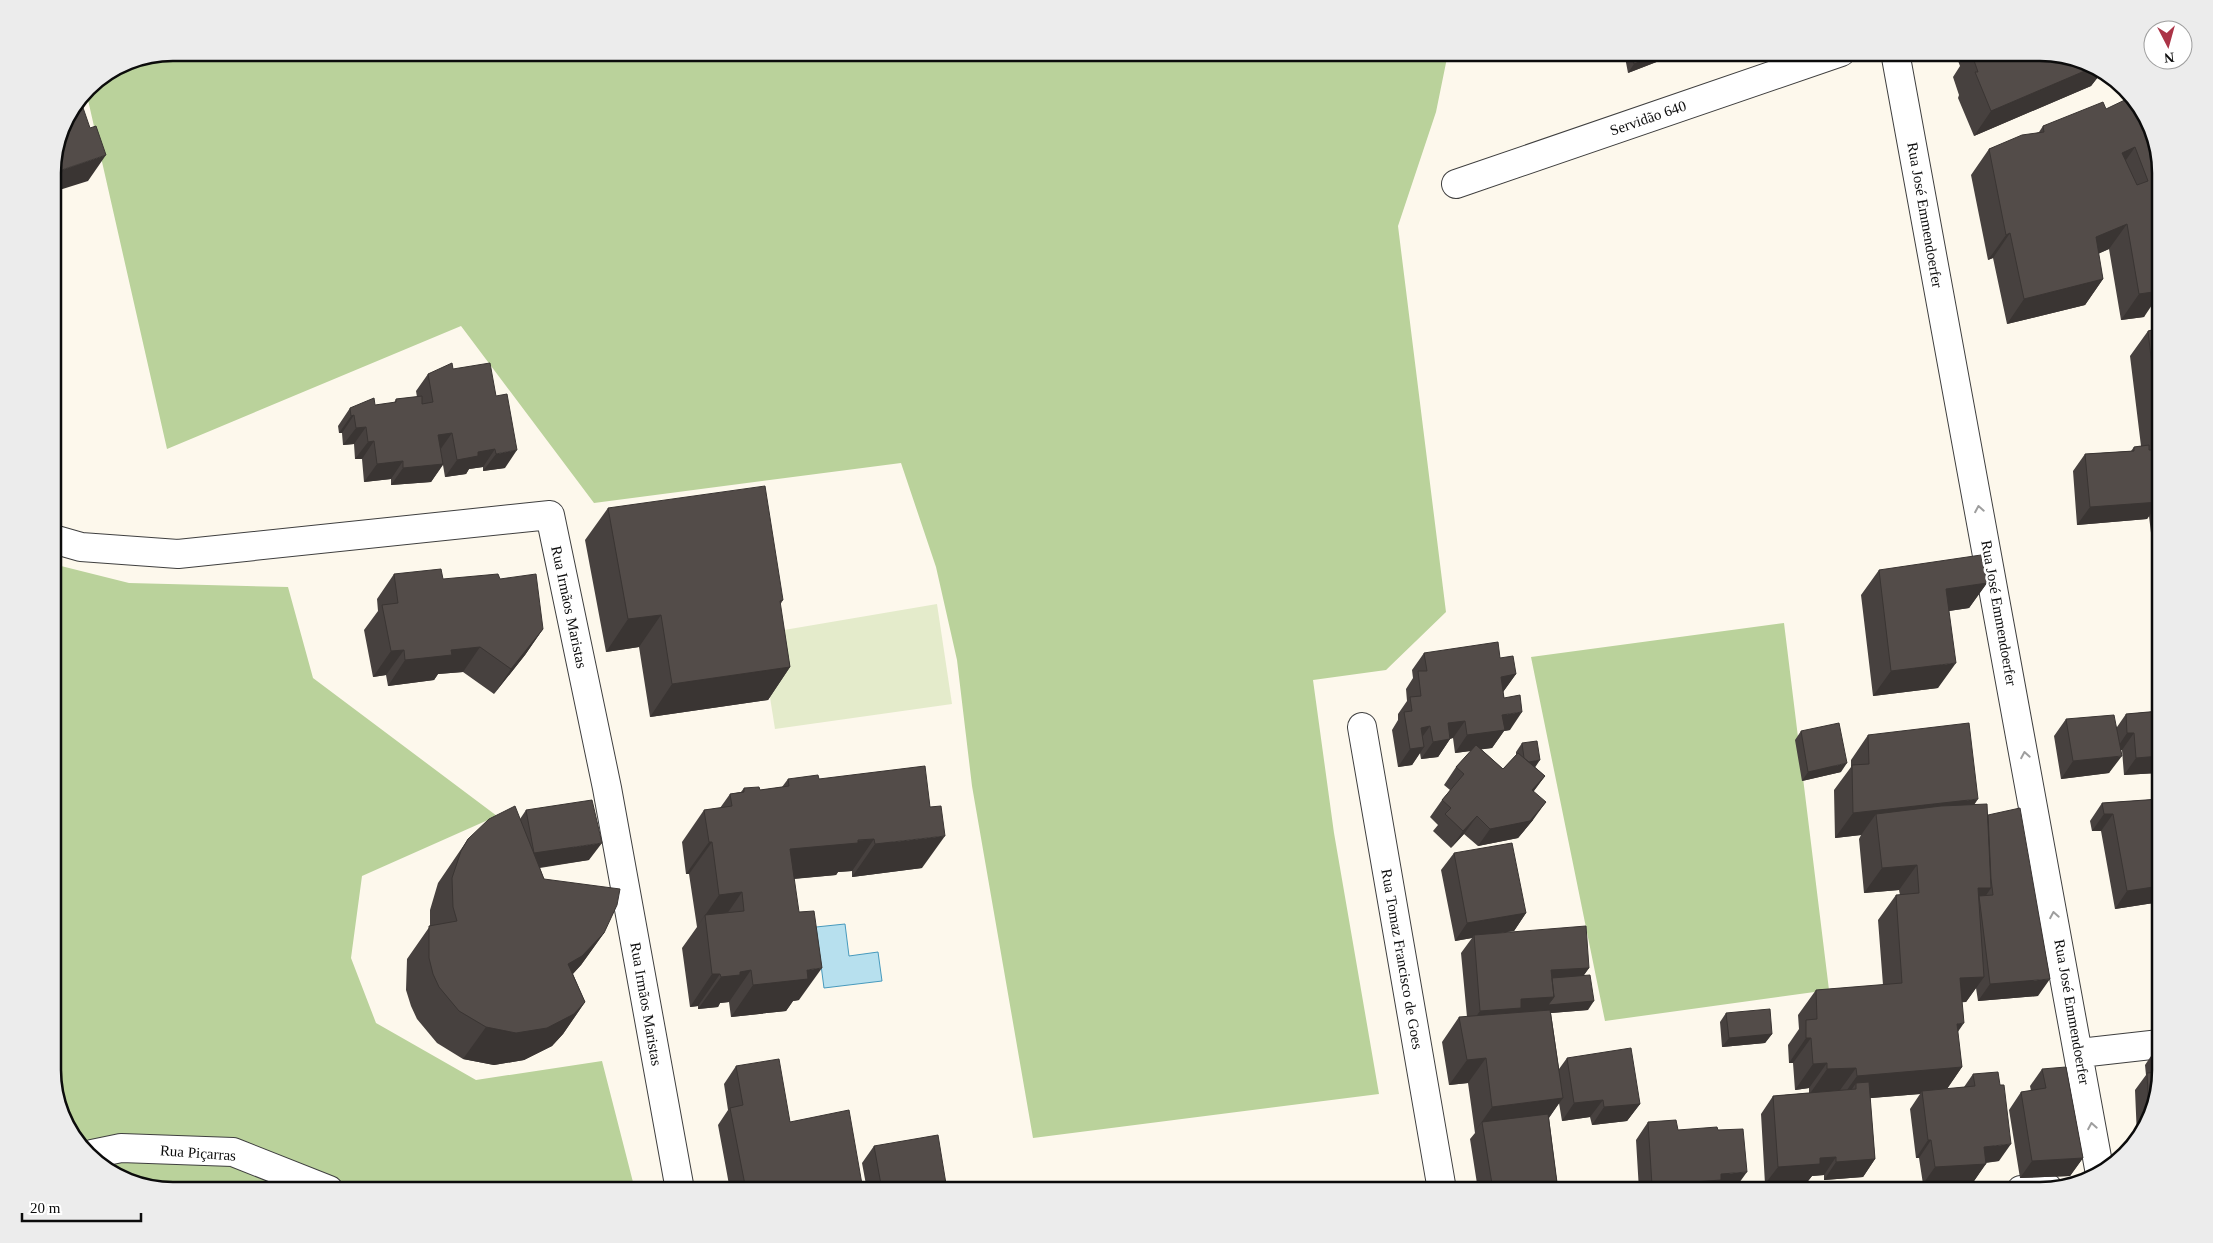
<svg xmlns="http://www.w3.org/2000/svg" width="2213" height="1243" viewBox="0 0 2213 1243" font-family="Georgia,serif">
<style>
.forest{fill:#bad29b}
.pitch{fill:#e4ebcb}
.water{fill:#b7e0ee;stroke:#479abd}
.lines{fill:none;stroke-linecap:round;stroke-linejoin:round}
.minor-casing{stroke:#3f3f3f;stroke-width:30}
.minor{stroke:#fff;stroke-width:28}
.wall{fill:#47413f}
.shaded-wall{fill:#3a3533}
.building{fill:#534c49;stroke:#3a3533;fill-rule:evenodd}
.oneway{stroke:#9e9e9e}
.labels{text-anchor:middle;stroke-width:5;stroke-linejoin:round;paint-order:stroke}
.street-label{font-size:15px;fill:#0c0c0c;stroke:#fff}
.rim{fill:none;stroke:#0c0c0c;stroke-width:2.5}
</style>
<rect width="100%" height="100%" fill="#fdf8ec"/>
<path class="forest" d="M173,52L1448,53L1436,112L1398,226L1446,612L1386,670L1313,680L1334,833L1379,1094L1033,1138L972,786L957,660L936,567L901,463L594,503L461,326L167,449L86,91L127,62Z
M53,564L129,583L288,587L313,678L497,816L362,876L351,958L376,1023L476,1080L602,1061L635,1190H173C157,1186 127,1182 113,1175C93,1164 60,1100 53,1077Z
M1784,623L1829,990L1605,1021L1531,657Z"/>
<path class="pitch" d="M937,604L952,704L775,729L760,634Z"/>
<path class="water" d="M845,924L849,956L878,952L882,981L824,988L816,927Z"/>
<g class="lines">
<g class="minor-casing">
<path id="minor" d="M1895,52L2100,1174
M1456,184L1841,52
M53,539L81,547L178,554L550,515L607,788L680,1190
M1362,727L1442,1190
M2080,1053L2160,1044
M92,1154L121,1148L233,1152L329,1190
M2021,1190L2048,1188"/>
</g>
<use href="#minor" class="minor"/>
</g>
<path class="wall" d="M1624,52H1665L1659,61L1628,73Z
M1949,52H2040L2098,77L2091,86L1974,136L1958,98L1959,95L1953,77L1960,66L1957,58L1950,61Z
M2106,109L2160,166V279H2159L2144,317L2121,320L2109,249L2098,254L2103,279L2085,305L2007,324L1993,258L1988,260L1971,175L1989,149L2039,132L2043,126Z
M2160,328V609L2149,516L2147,519L2077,525L2073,471L2085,454L2131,451L2134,447L2141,446L2130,356L2148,331Z
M453,369L505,468L483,471V467L469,469L466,474L445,477L443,465L431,482L391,485V479L364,482L362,459H355L354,444L343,445L342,433H339L338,426L350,408L394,403L396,399L417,397L416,391L428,374Z
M608,508L783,600L780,605L790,667L768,700L650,717L639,647L606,652L585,540Z
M1879,570L1987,583L1969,608L1949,611L1938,688L1873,696L1861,595Z
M394,574L443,579H500L543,629L525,655L494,694L463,672L438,674L434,680L388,686L386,675L373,677L364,630L378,611L377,599Z
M1424,653L1500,658L1516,674L1503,692L1510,730L1504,731L1492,748L1481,749L1503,769L1516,755V752L1522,743L1535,767L1545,776L1534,791L1533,820L1518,838L1478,846L1464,834L1451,848L1433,831L1438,825L1430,817L1442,800L1450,790L1444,785L1456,767L1471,751L1455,753L1453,738L1450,739L1438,757L1421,759L1420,753L1412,765L1398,767L1392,730L1398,720V714L1407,701L1406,689L1413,678L1412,670Z
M2160,711V792H2158L2157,773L2124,775L2122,750H2121L2109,773L2061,779L2054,736L2066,719L2117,727L2126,714Z
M1801,731L1841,772L1802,781L1795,740Z
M1868,735L1974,805L1988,815L2038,996L1978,1001L1976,988L1966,1002H1962L1957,1032L1962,1067L1947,1089L1964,1087L1973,1074L1999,1161L1986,1163L1974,1181L1923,1184L1919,1158H1916L1910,1109L1920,1094L1870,1098L1875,1159L1863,1177L1824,1180V1175L1812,1176L1808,1181L1765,1184L1761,1114L1773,1096L1809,1093V1088L1795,1090L1793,1063H1789L1788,1045L1799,1029L1798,1015L1816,990L1883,985L1878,920L1896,895H1900L1899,890L1864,893L1859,839L1861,835L1835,838L1834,790L1851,767V760Z
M788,779H819L922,868L852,877V871L838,872L836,875L794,879L799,1000L793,1001L786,1011L731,1017L729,1002L720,1003L718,1007L698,1009V1006L690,1007L682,948L697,927L689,874H686L682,842L704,810L720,808L730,794L741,792L744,788L760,790L782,787Z
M2160,799V902L2115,909L2101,831H2092L2090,821L2102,803Z
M526,810L589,860L540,868L544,879L604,933L581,965L573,974L585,1002L563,1034L552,1046L524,1060L494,1065L463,1059L437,1043L417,1019L411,1006L406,990L407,959L430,926V910L438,883L468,839L520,819Z
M1454,853L1526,913L1514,931L1499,933L1589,968L1583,976L1588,1010L1551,1013L1559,1069L1567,1058L1640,1104L1627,1121L1592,1125L1590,1117L1562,1121L1559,1103L1549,1118L1558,1190H1478L1470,1139L1475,1133L1468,1083L1449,1085L1442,1042L1459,1017H1467L1461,953L1472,938L1455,941L1441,870Z
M1726,1013L1772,1034L1765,1043L1722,1047L1720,1022Z
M2157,1047L2160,1070L2144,1130L2137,1137L2135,1090L2146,1075L2145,1065Z
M736,1066L790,1122L863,1190H730L718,1125L728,1110L724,1084Z
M2042,1069L2083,1158L2070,1176L2020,1178L2009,1110L2021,1092L2031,1091L2030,1086Z
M1648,1122L1678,1130H1718L1734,1190H1639L1636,1140Z
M874,1146L947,1190H867L862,1163Z"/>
<path class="shaded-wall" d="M1665,52L1659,61L1628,73L1634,64Z
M1956,52H1961L1957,58L1950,61Z
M2094,67L2100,69L2105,74L2098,77L2091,86L1974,136L1991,111Z
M2135,147L2117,173L2122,153Z
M106,155L88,181L53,192V173Z
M2127,224L2109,249L2078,262L2096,237Z
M2010,233L1993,258L1988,260L2006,235Z
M2160,256V279L2138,282L2156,257Z
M2103,279L2085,305L2007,324L2024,299Z
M2160,291V293L2144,317L2121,320L2139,294Z
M354,415L342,433H339L351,416Z
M366,427L354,444L343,445L356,428Z
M452,433L440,450L438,435Z
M374,441L362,459H355L368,442Z
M495,449L483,467L469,469L466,474L445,477L457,460L478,452Z
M517,450L505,468L483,471L496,454Z
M403,461L391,479L364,482L377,464Z
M443,464L431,482L391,485L403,468Z
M2159,502L2147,519L2077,525L2090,507Z
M1987,583L1969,608L1928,614L1946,589Z
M661,615L639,647L606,652L628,619Z
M543,629L525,655L494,694L511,669Z
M480,647L463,672L438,674L434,680L388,686L405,660L451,650Z
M404,650L386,675L373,677L391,651Z
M1956,663L1938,688L1873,696L1891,671Z
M790,667L768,700L650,717L672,684Z
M1516,674L1503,692L1501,677Z
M1522,712L1510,730L1504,731L1492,748L1455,753L1467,735L1502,715Z
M1465,721L1453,738L1436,741L1448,723Z
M1430,726L1418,743L1409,745L1421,728Z
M2127,733H2134L2122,750L2115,751Z
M1450,739L1438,757L1421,759L1433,742Z
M1424,747L1412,765L1398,767L1410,749Z
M2122,756L2109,773L2061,779L2073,761Z
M2160,756V767L2157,773L2124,775L2136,758Z
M1540,760L1534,769L1525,762Z
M1847,763L1841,772L1802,781L1808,772Z
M1545,776L1532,793V790Z
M1978,799L1961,825L1876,814L1861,835L1835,838L1853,813Z
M1546,802L1533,820L1518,838L1478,846L1490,829Z
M2104,814H2113L2101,831H2092Z
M1477,816L1464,834L1451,848L1463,831Z
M945,836L922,868L852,877L875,844Z
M874,839L852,871L838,872L836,875L768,881L790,849Z
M709,842H712L689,874H686Z
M602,843L589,860L521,870L533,853Z
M1917,865L1899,890L1864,893L1882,868Z
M2160,886V902L2115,909L2127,891Z
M1978,888H1991L1980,904L1979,896L1967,913Z
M742,892L720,924L705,915L697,927L719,895Z
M1526,913L1514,931L1474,937V935L1472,938L1455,941L1467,923Z
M604,933L581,965L559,988L568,964Z
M822,968L799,1000L793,1001L786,1011L731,1017L753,985L807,970Z
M1589,968L1577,985L1546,987L1551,970Z
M751,970L729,1002L720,1003L718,1007L698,1009L721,977L740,972Z
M712,974H720L698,1006L690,1007Z
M1984,977L1966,1002L1942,1004L1960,978Z
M2050,979L2038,996L1978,1001L1990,984Z
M1554,997L1594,1001L1588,1010L1516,1016L1468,1028L1480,1011L1521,999Z
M585,1002L563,1034L552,1046L524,1060L494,1065L463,1059L486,1027Z
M1964,1023L1946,1049L1957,1024Z
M1772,1034L1765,1043L1722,1047L1729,1038Z
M1806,1038H1811L1793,1063H1789Z
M1486,1058L1468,1083L1449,1085L1467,1060Z
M1827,1063L1809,1088L1795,1090L1813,1064Z
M1962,1067L1944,1093L1922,1091L1920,1094L1848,1100L1856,1089V1083L1844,1101H1839L1857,1076Z
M1856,1068L1838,1093L1809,1095L1827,1069Z
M1563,1098L1545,1123L1482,1122L1474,1133L1492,1107Z
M1603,1100L1590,1117L1562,1121L1574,1103Z
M1640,1104L1627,1121L1592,1125L1604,1107Z
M1928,1140H1931L1919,1158H1916Z
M2011,1144L1999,1161L1972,1164L1984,1147Z
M1836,1157L1824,1175L1812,1176L1808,1181L1765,1184L1778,1167L1820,1158Z
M2083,1158L2070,1176L2020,1178L2032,1161Z
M1875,1159L1863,1177L1824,1180L1836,1162Z
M1986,1164L1974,1181L1923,1184L1935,1167Z
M1747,1172L1734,1190H1648L1652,1185L1721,1174Z"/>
<path class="building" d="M1632,52H1665L1634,64Z
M1971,52H2040L2094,67L1991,111L1975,72H1978Z
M2129,98L2144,113L2160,166V256L2156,257L2160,284V291L2139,294L2127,224L2096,237L2103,279L2024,299L2010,233L2006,235L1989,149L2022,135L2044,132L2043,126L2103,102L2106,109ZM2135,147L2148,181L2137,185L2122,153Z
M80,99L90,128L96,126L106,155L53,173V166L62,127Z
M2160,328V435L2148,331Z
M452,363L453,369L490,363L496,396L507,394L517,450L496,454L495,449L478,452V456L457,460L452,433L438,435L443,464L403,468V461L377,464L374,441L368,442L366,427L356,428L354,415L351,416L350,408L374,398L375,405L396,402V399L422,396V404L433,402L428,374Z
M2149,445V450H2155L2159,502L2090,507L2085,454L2134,451V447Z
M765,486L783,600L780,601L790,667L672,684L661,615L628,619L608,508Z
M1981,555L1987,583L1946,589L1956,663L1891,671L1879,570Z
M441,569L443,579L498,574L500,579L536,574L543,629L511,669L480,647L451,650L452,655L405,660L404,650L391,651L382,605L398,603L394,574Z
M1498,642L1500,658L1513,656L1516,674L1501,677L1504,698L1520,695L1522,712L1502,715L1505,730L1467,735L1465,721L1448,723L1450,739L1433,742L1430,726L1421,728L1424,747L1410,749L1404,712L1412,711L1410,697L1421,696L1418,671H1427L1424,653Z
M2160,711V756L2136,758L2134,733H2127L2126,714Z
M2114,715L2122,756L2073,761L2066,719Z
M1839,723L1847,763L1808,772L1801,731Z
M1969,723L1978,799L1853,813L1852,765L1869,764L1868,735Z
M1537,741L1540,760L1529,762L1524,758L1522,743Z
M1476,745L1503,769L1518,753L1545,776L1532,790L1546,802L1530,821L1490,829L1477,816L1463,831L1445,814L1451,808L1442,800L1464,774L1456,767Z
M925,766L930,807L941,806L945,836L875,844L874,839L858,840V843L790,849L799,912L814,911L822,968L807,970L808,979L753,985L751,970L740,972V975L721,977L720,974H712L705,915L744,911L742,892L719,895L712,842H709L704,810L732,806L730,794L744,792V788L759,787L760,790L789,786L788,779L818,775L819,779Z
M2160,799V886L2127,891L2113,814H2104L2102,803Z
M592,800L602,843L534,853L526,810Z
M1987,804L1991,888H1978L1984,977L1960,978L1964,1023L1957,1024L1962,1067L1857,1076L1856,1068L1827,1069V1063L1813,1064L1811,1038H1806V1020L1817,1019L1816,990L1902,983L1896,895L1919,893L1917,865L1882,868L1876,814L1941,806Z
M515,806L544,879L620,889L617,905L604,933L582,956L568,964L585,1002L574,1014L547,1028L516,1033L486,1027L459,1011L439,987L433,974L429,958V926L457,921L453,907L452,878L461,851L468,839L489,819Z
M2020,808L2050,979L1990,984L1979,896L1993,895L1991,879L1988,815Z
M1512,843L1526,913L1467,923L1454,853Z
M1586,926L1589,968L1551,970L1554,997L1521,999V1008L1480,1011L1474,935Z
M1590,975L1594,1001L1548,1005L1554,997L1552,978Z
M1770,1009L1772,1034L1729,1038L1726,1013Z
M1550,1010L1563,1098L1492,1107L1486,1058L1467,1060L1459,1017Z
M2157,1047H2160V1070L2149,1112L2147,1073L2159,1072Z
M1631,1048L1640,1104L1604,1107L1603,1100L1574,1103L1567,1058Z
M779,1059L790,1122L849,1110L863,1190H746L730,1108L743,1105L736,1066Z
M2066,1067L2083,1158L2032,1161L2021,1092L2046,1088L2042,1069Z
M1998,1072L2000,1085H2004L2011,1144L1984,1147L1986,1164L1935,1167L1931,1140H1928L1922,1091L1975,1086L1973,1074Z
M1869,1082L1875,1159L1836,1162V1157L1820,1158V1164L1778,1167L1773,1096L1856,1089V1083Z
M1548,1114L1558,1190H1493L1482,1122Z
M1676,1120L1678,1130L1717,1127L1718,1130L1743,1129L1747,1172L1721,1174V1180L1652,1185L1648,1122Z
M938,1135L947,1190H882L874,1146Z"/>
<defs><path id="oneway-chevron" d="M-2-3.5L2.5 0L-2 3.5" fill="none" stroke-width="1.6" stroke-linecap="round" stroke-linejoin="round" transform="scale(1.25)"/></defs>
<g class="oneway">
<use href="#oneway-chevron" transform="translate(1979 509) rotate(-100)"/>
<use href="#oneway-chevron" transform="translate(2025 755) rotate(-100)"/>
<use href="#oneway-chevron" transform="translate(2054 915) rotate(-100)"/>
<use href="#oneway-chevron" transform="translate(2092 1126) rotate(-100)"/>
</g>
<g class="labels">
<g class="street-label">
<text transform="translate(1648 118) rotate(-19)" y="5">Servidão 640</text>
<text transform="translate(1925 215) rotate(80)" y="5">Rua José Emmendoerfer</text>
<text transform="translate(569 607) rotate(78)" y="5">Rua Irmãos Maristas</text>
<text transform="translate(1999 613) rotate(80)" y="5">Rua José Emmendoerfer</text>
<text transform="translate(1402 959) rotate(80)" y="5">Rua Tomaz Francisco de Goes</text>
<text transform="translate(646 1004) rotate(80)" y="5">Rua Irmãos Maristas</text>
<text transform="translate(2072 1012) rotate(80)" y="5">Rua José Emmendoerfer</text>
<text transform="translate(198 1153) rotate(4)" y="5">Rua Piçarras</text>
</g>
</g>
<path d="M0 0H2213V1243H0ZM173 61H2040A112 112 0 0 1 2152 173V1070A112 112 0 0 1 2040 1182H173A112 112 0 0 1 61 1070V173A112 112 0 0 1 173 61Z" fill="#ececec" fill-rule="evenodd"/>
<path class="rim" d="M173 61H2040A112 112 0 0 1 2152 173V1070A112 112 0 0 1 2040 1182H173A112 112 0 0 1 61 1070V173A112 112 0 0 1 173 61Z"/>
<g transform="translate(2168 45) rotate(174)"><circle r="24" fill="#ffffff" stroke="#9e9e9e"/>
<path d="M0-4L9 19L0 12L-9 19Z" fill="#ab3447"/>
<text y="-8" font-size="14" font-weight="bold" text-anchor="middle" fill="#0c0c0c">N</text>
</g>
<path d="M22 1213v8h119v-8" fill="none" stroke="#0c0c0c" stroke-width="2.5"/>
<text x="30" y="1213" font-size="15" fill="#0c0c0c" stroke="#ffffff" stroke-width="4" paint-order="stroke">20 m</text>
</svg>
